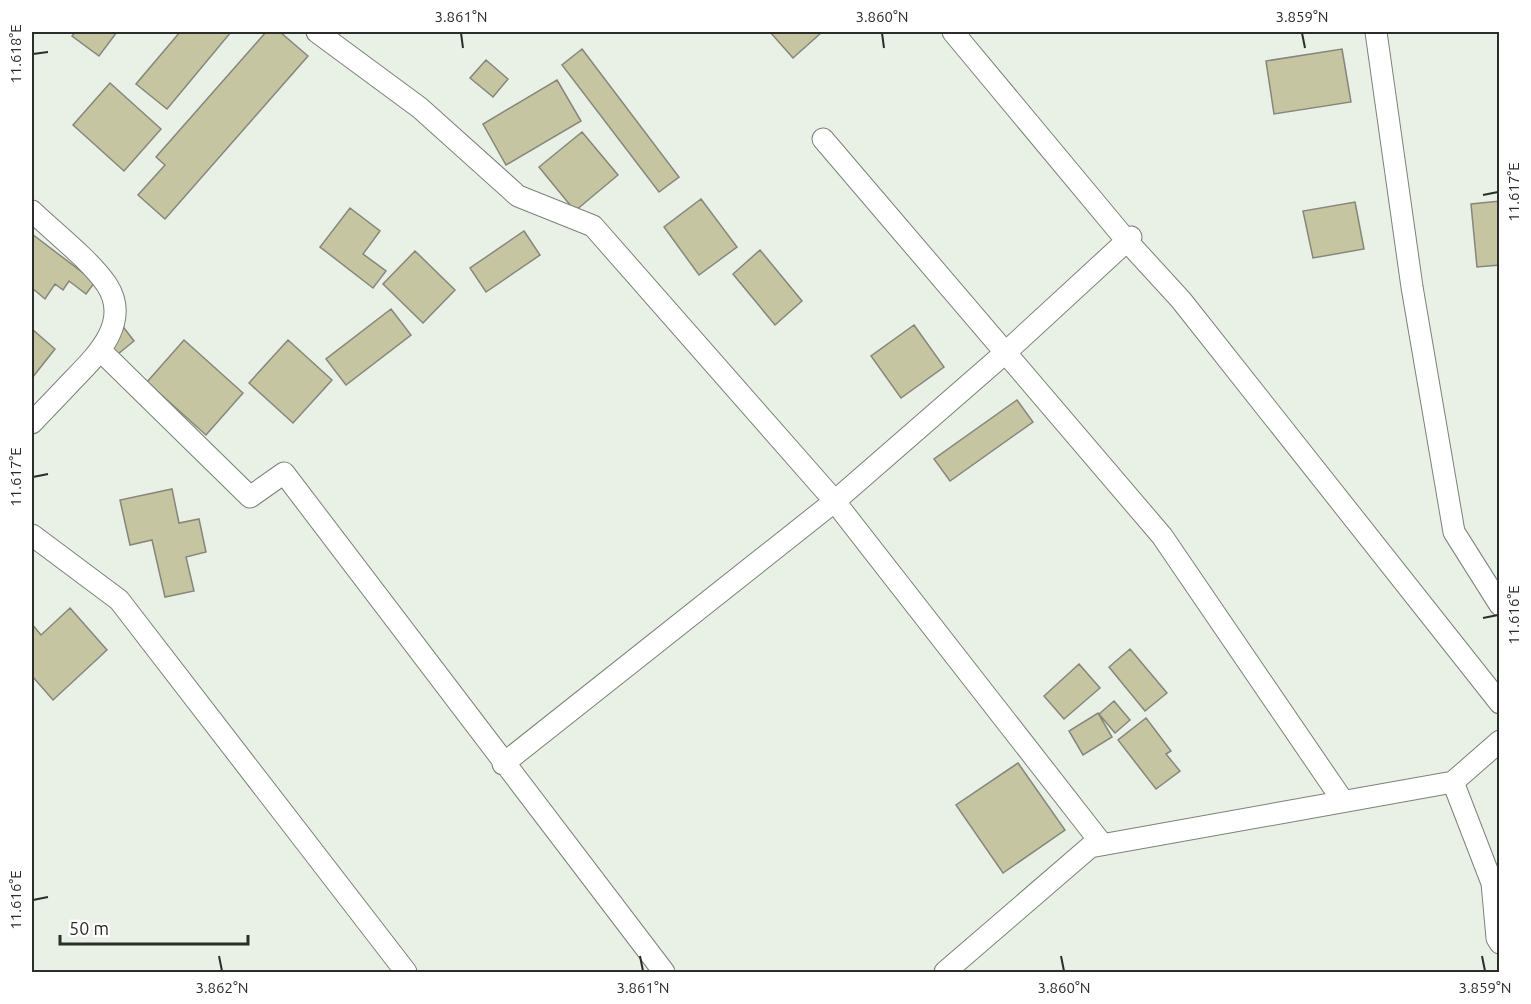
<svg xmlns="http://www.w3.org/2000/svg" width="1531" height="1004" viewBox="0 0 1531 1004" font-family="Ubuntu,sans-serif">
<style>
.building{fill:#c5c5a2;stroke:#86867b;stroke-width:1.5}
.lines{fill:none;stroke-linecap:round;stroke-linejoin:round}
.street-casing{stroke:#7b8178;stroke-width:23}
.street{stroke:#fff;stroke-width:21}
.ticks{fill:none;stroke:#2a2d29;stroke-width:2}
.neatline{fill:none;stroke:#2a2d29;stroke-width:2}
.ticks-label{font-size:15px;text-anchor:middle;fill:#2a2d29}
</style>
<rect width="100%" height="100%" fill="#e9f1e6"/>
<path class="building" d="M75,32H117L99,56L72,36Z
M180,32H231L167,109L136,84Z
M266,32H280L308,56L165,219L138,195L165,165L156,157Z
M770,32H822L793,58Z
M582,49L679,177L659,192L562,65Z
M1342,49L1351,102L1274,114L1266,61Z
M486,60L508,79L493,97L470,78Z
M557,80L581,121L506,165L483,124Z
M110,83L161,129L124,171L73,125Z
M582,132L618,175L575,211L539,167Z
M701,199L737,247L699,275L664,227Z
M1500,201V265L1477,267L1471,204Z
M1355,202L1364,249L1313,258L1303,211Z
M350,208L380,231L363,254L386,271L373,288L320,247Z
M524,231L540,255L486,292L470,268Z
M32,234L95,282L86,294L69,281L63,290L55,284L45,299L32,288Z
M760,250L802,301L775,325L733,274Z
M415,251L455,290L423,323L383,284Z
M391,309L411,335L346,385L326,359Z
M121,324L134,341L118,354L105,337Z
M914,325L944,367L901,398L871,356Z
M32,329L55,349L32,378Z
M184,340L243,393L206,435L147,382Z
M288,340L332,380L293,423L249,383Z
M1017,400L1033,422L950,481L934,459Z
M172,489L179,523L199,519L206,552L186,557L194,591L165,597L152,540L130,545L120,500Z
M70,608L107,650L53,700L32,676V624L41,635Z
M1130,649L1167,693L1145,711L1109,667Z
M1079,664L1100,688L1064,719L1044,696Z
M1114,701L1130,720L1115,733L1099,714Z
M1098,713L1112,737L1083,755L1069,731Z
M1146,718L1171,751L1166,754L1180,771L1156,789L1118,740Z
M1018,763L1065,830L1003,873L956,805Z"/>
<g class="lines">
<g class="street-casing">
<path id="street" d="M317,32L420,108L518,196L593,226L832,498L1102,844
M953,32L1127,241L1181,300L1500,703
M1376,32L1412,287L1454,532L1500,605
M823,139L1162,536L1343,801
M32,211C55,233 90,260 107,285C132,324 94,358 70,383C57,397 44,410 32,423
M101,351L250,497L284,473L664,972
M32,535L119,600L406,972
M503,764L835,501L1005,353L1131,237
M1453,782L1492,883L1497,938L1500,943
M945,972L1090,847L1453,782L1500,741"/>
</g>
<use href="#street" class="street"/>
</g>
<path class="ticks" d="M461,33L463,48M882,33L884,48M1302,33L1305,48M33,54L48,52M1483,195L1498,192M33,477L48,474M1483,618L1498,615M33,900L48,897M219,956L222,971M640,956L643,971M1061,956L1064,971M1482,956L1485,971"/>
<rect width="1531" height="1004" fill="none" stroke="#ffffff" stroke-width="66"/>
<path d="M60 935v9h188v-9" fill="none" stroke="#2a2d29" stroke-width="3"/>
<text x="69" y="935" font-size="18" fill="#2a2d29" stroke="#ffffff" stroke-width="4.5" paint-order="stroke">50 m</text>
<rect x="33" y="33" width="1465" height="938" class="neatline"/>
<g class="ticks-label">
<text x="461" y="22">3.861°N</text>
<text x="882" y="22">3.860°N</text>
<text x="1302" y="22">3.859°N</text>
<text transform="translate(16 54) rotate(-90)" y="5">11.618°E</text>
<text transform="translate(1514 192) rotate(-90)" y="5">11.617°E</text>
<text transform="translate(16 477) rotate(-90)" y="5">11.617°E</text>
<text transform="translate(1514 615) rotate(-90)" y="5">11.616°E</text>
<text transform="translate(16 900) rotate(-90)" y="5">11.616°E</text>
<text x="222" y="993">3.862°N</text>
<text x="643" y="993">3.861°N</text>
<text x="1064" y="993">3.860°N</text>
<text x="1485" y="993">3.859°N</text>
</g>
</svg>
